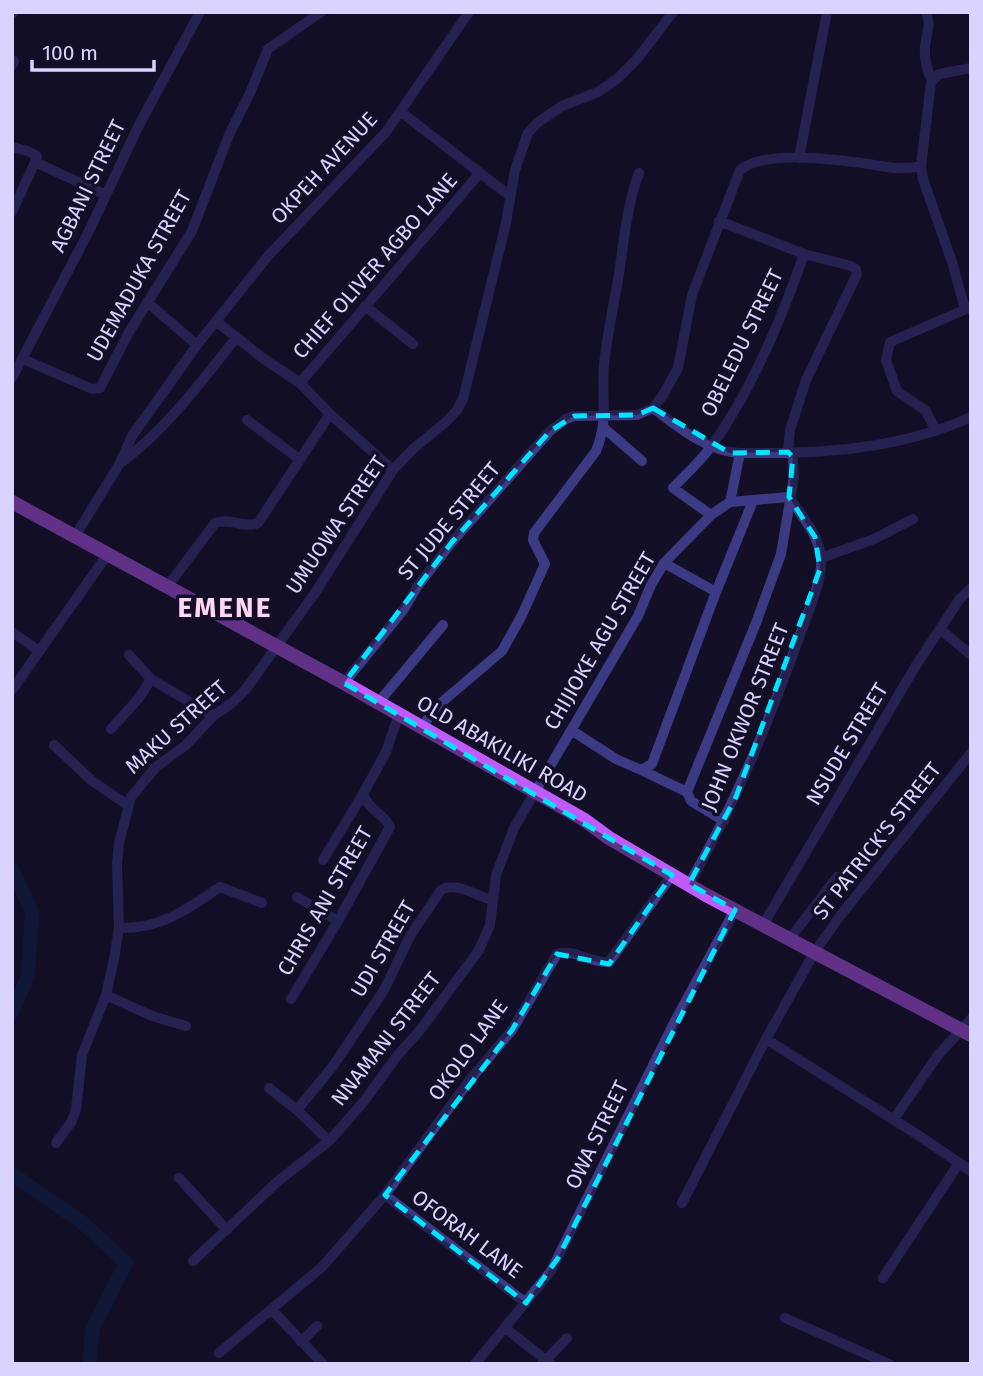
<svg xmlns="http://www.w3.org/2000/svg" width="983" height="1376" viewBox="0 0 983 1376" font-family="'Fira Sans',sans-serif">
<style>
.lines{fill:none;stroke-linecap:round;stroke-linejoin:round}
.river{stroke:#0c2248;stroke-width:14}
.minor{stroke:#3d3a85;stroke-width:10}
.major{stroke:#c25bff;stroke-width:14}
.marked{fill:none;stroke:#00e5ff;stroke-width:5;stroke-dasharray:14 9;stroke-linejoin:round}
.labels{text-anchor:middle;stroke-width:7;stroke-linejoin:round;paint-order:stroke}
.street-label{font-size:21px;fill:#d9d4ff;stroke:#130f26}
.district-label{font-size:28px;font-weight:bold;letter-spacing:2px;fill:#ffd6f0;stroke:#130f26}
</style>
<rect width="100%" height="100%" fill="#130f26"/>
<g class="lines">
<path class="river" d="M12,869L32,912L28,976L12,1012
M12,1174L83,1223L126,1263L93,1328L89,1364"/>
<path class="minor" d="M926,12C932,24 926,34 925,47C924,59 927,70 932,81
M12,14L14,12
M12,65L14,61
M401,112L510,196
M12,147L28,151L37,156L35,162L106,195
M799,158L827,12
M921,166L923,179L952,262L965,309
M12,212L35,162
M147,302L197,345
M365,306L413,344
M217,322L264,359L300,383L330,414L393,470
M23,359L92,389L100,388L129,332L192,231L229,135L250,93L268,49L321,12
M12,378L89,231L139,125L200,12
M300,383L479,174
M653,408C678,427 708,452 740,453C819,454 898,450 971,417
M247,420L299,459
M604,428L642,461
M936,431L926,411L897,391L886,360L890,342L971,307
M122,462C167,428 201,382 236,338
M730,502L740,453
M711,515L673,488C686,474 702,460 713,444C752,389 782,318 804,254
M74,538L120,463L132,436L197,345L268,256L386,132L469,12
M821,558L874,539L913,519
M664,563L716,592
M167,587L215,523C230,517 243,529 258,523L330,414
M940,629L971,655
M12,632L39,651
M129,655L151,679L213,716
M344,683L404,609L417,587L452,542L550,431L566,419L574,416L637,415L653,408L663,395L678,368L692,295L740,170C764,150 831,159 862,163C881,166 901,171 921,166L931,82L939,74L971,68
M12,690L107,555
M378,703L443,625
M422,727L435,708L502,651L521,617L545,564L533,540L534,533L596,451C609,420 601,397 604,365C607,335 614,304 619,274C624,240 627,205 639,173
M111,729L139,698L151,679
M571,730L616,759L641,770L652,764L716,592L753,501
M54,745L91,780L127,805
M641,770L687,792L691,801L724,821
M687,792L756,623L781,554L794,477L793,457L788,452L790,430L806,380L857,274L856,269L851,266L804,254L719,221
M323,860L363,794
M689,884C735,805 769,721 800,635C807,614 823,580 821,558C819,535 801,515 789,497
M297,897L338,921
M763,925L915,667L959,600L971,588
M119,928C162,929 187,909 220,887L262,903
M789,940L837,877
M106,995L152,1016L186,1026
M291,999L338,921L390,827C385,814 369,811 363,794L386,752L399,714
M766,1039L918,1135L971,1171
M269,1088L297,1110L329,1141
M297,1110L333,1066L384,990L410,936L441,890C457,881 477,897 493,900
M894,1119L938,1055L971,1019
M56,1143L72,1121L76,1109L82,1055L106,995L114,959L119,928L117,864L119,843L131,797L156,767L186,745L213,716L232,703L246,689L315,593L393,470L413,449L447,421L457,410L463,399L506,223L515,170L528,133L537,123L562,106L598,92L617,79L637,59L673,12
M179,1178L227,1230
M385,1195L526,1303
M682,1203L766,1039L814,953L840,916L971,753
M193,1261L277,1182L329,1141L340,1129L364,1101L397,1056L421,1029L479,950L490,925L496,875L514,828L638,616L651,585L664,563L711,515L730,502L789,497
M883,1278L959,1163
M272,1310L323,1364
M785,1318L889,1364
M505,1328L551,1364
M301,1342L317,1326
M219,1353L322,1267L385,1195L469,1081L512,1030L557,954C574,948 591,964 609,962L672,875
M475,1364L551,1271L675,1021L735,910
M542,1364L567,1338"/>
<path class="major" d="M12,502L344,683L583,819L609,838L706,895L971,1035"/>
</g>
<path d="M0 0H983V1376H0ZM653,408L730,453L788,452L793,457L789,497L815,537L820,569L736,797L689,884L735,910L558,1258L526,1303L385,1195L512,1030L557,954L609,964L672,875L344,683L452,542L550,431L574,416L637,415Z" fill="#130f26" fill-opacity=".55" fill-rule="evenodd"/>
<path class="marked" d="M653,408L730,453L788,452L793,457L789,497L815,537L820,569L736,797L689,884L735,910L558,1258L526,1303L385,1195L512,1030L557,954L609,964L672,875L344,683L452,542L550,431L574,416L637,415Z"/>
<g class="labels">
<g class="street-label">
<text transform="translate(324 168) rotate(-47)" y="7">OKPEH AVENUE</text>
<text transform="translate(88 186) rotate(-64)" y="7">AGBANI STREET</text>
<text transform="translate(375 266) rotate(-49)" y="7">CHIEF OLIVER AGBO LANE</text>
<text transform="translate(139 276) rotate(-61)" y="7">UDEMADUKA STREET</text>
<text transform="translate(742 343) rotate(-64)" y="7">OBELEDU STREET</text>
<text transform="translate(449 521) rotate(-50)" y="7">ST JUDE STREET</text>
<text transform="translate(336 525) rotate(-56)" y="7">UMUOWA STREET</text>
<text transform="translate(600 641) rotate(-60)" y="7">CHIJIOKE AGU STREET</text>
<text transform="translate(745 717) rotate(-68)" y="7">JOHN OKWOR STREET</text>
<text transform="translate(176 727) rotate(-42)" y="7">MAKU STREET</text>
<text transform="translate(847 744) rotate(-59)" y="7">NSUDE STREET</text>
<text transform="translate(502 749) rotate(30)" y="7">OLD ABAKILIKI ROAD</text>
<text transform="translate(877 841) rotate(-52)" y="7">ST PATRICK'S STREET</text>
<text transform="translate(325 901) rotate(-60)" y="7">CHRIS ANI STREET</text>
<text transform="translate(383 949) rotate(-60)" y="7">UDI STREET</text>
<text transform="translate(386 1039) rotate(-52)" y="7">NNAMANI STREET</text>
<text transform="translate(468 1050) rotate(-54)" y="7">OKOLO LANE</text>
<text transform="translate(597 1135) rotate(-64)" y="7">OWA STREET</text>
<text transform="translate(467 1234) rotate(37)" y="7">OFORAH LANE</text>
</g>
<g class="district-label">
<text x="225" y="617">EMENE</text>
</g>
</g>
<rect width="983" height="1376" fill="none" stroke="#d9d4ff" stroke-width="28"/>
<path d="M32 60v10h122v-10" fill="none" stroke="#d9d4ff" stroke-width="3.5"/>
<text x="42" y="60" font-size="21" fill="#d9d4ff" stroke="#130f26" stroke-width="5" paint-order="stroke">100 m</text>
</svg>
